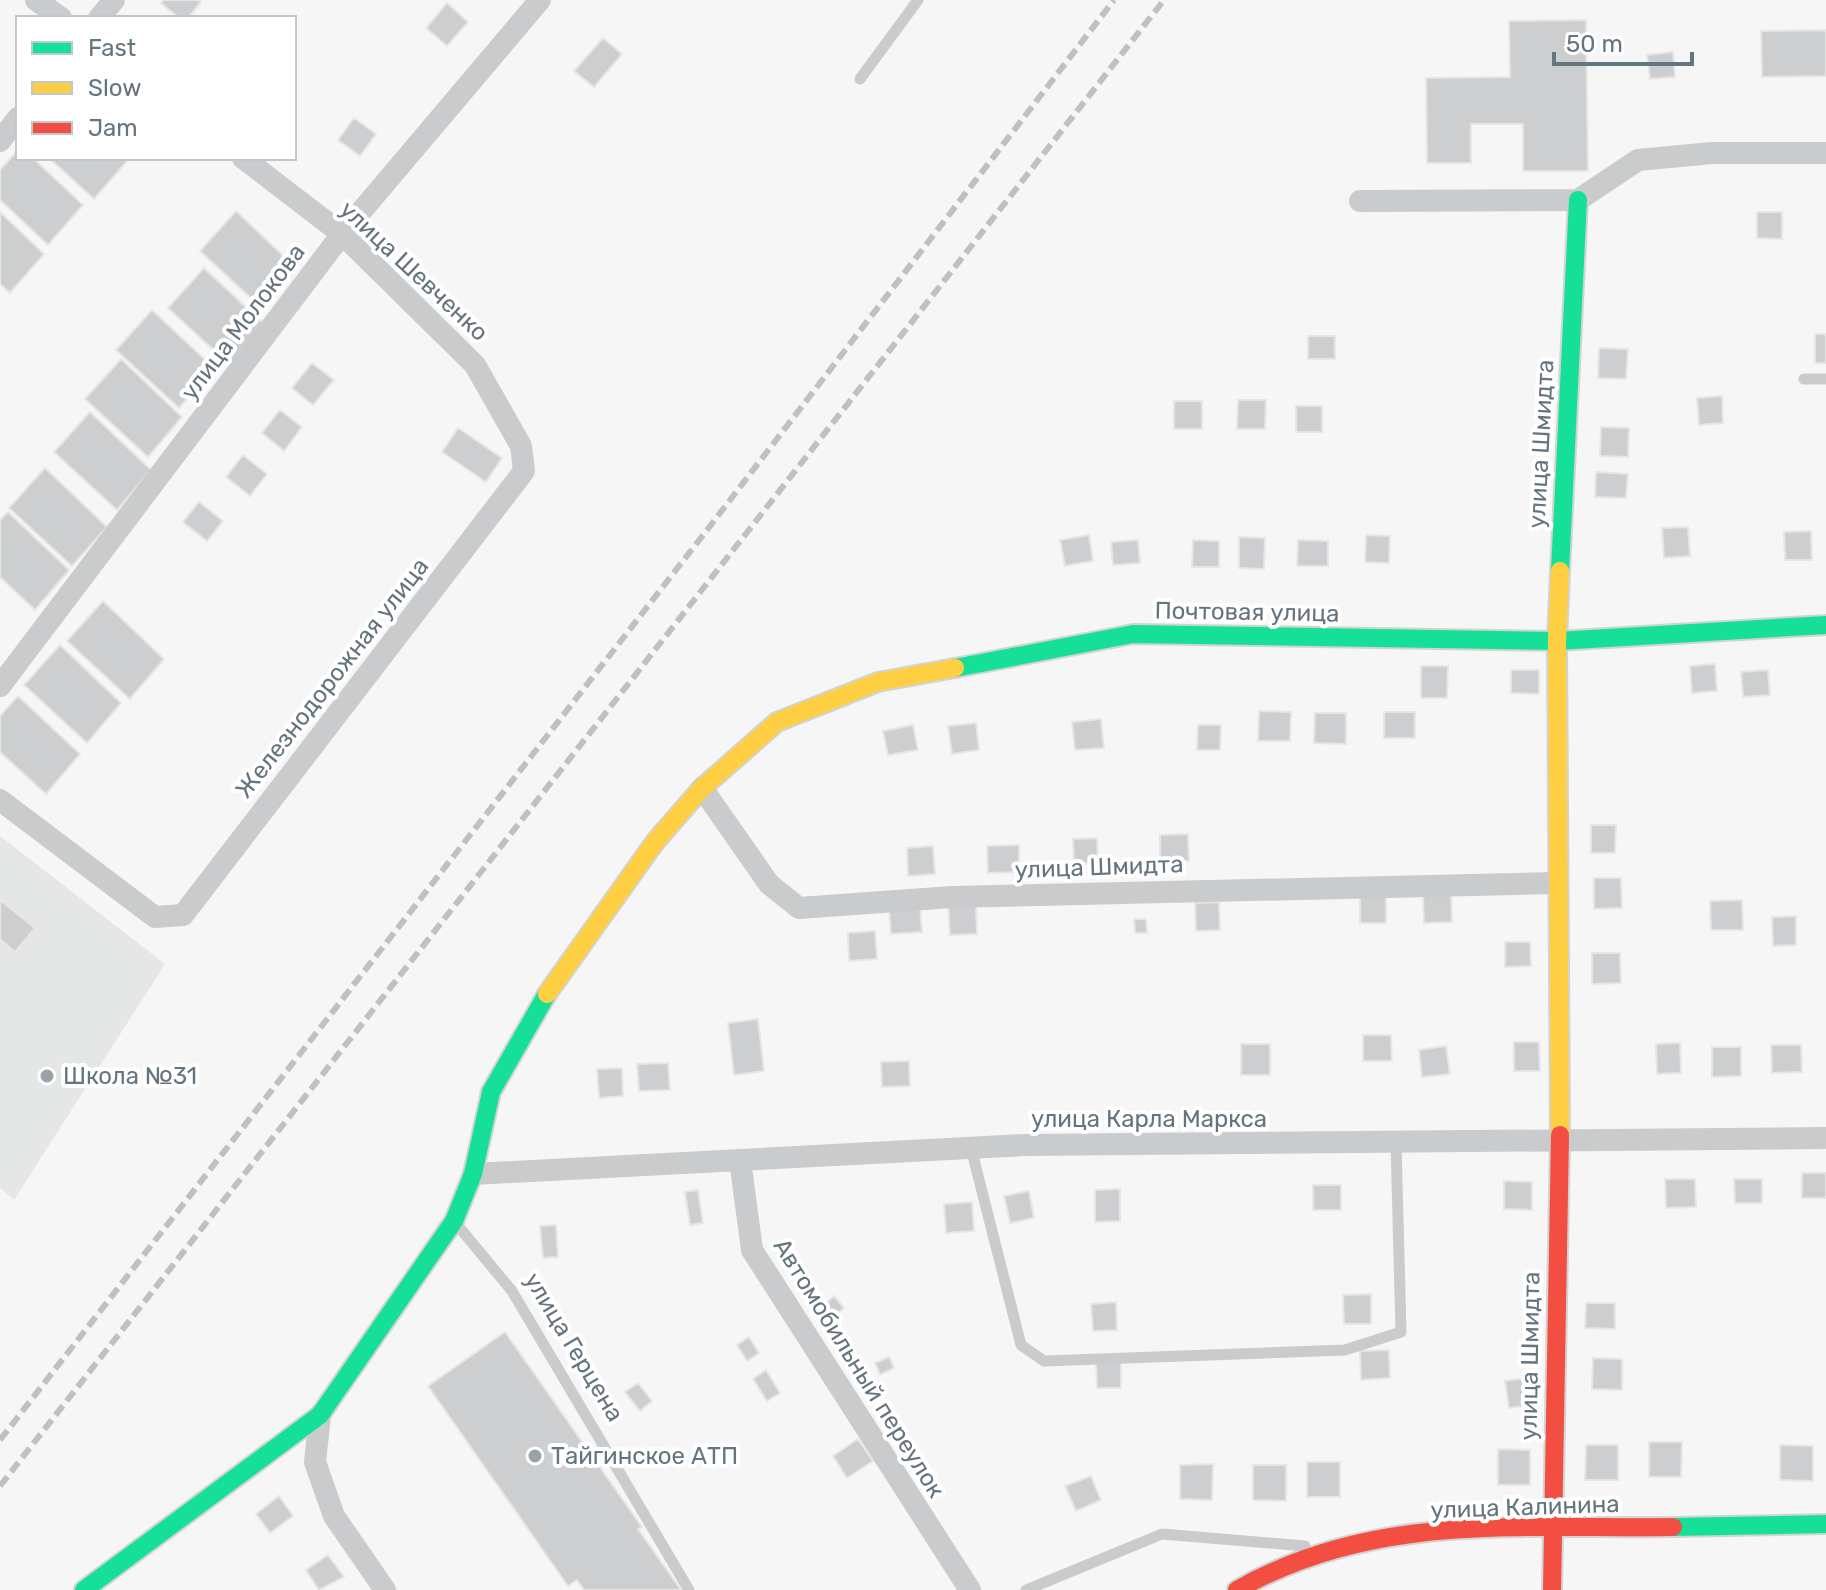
<svg xmlns="http://www.w3.org/2000/svg" width="1826" height="1590" viewBox="0 0 1826 1590" font-family="Rubik,sans-serif">
<style>
.built{fill:#e5e7e6}
.building{fill:#cdcecf;stroke:#e6e6e6;stroke-width:2}
.lines{fill:none;stroke-linecap:round;stroke-linejoin:round}
.fast-casing{stroke:#d2d3d4;stroke-width:22}
.slow-casing{stroke:#d2d3d4;stroke-width:22}
.jam-casing{stroke:#d2d3d4;stroke-width:22}
.lane{stroke:#c9cbcc;stroke-width:11}
.street{stroke:#c9cbcc;stroke-width:22}
.fast{stroke:#16e098;stroke-width:18}
.slow{stroke:#ffcf43;stroke-width:18}
.jam{stroke:#f24e42;stroke-width:18}
.rail{stroke:#bfc0c1;stroke-width:6;stroke-dasharray:12 6;stroke-linecap:butt}
.poi-dot{fill:#98a2a7;stroke:#fff;stroke-width:3}
.labels{text-anchor:middle;stroke-width:8;stroke-linejoin:round;paint-order:stroke}
.street-label{font-size:24px;fill:#65757d;stroke:#fff}
.poi-label{font-size:24px;fill:#65757d;stroke:#fff;text-anchor:start}
</style>
<rect width="100%" height="100%" fill="#f6f6f6"/>
<path class="built" d="M0,836L165,964L14,1200L0,1188Z"/>
<path class="building" d="M163,0H199L201,2L188,18H179L161,3Z
M447,3L468,22L447,46L426,28Z
M1586,20L1588,171H1523V124H1471V163H1427L1426,78L1510,77L1509,21Z
M1826,30V76L1762,77L1761,31Z
M603,38L622,54L594,87L574,71Z
M1673,52L1675,77L1650,79L1647,55Z
M354,118L376,134L360,156L338,140Z
M18,150V158H33L83,205L48,245L0,200V170Z
M49,158H127L129,159L94,199Z
M236,211L297,269L263,309L200,251Z
M0,212L44,254L10,293L0,284Z
M1757,212H1782V239L1757,238Z
M204,268L266,326L231,366L168,308Z
M152,310L214,368L179,408L116,350Z
M1815,334H1826V363H1815Z
M1308,336H1335V359H1308Z
M1599,348L1628,349L1626,379L1598,378Z
M121,359L182,417L148,457L85,399Z
M312,363L334,380L313,405L292,388Z
M1722,396L1723,423L1699,425L1697,398Z
M1238,400H1266L1265,429H1237Z
M1174,401H1202V429H1174Z
M1296,406H1322V432H1296Z
M280,410L302,427L284,451L262,433Z
M90,412L151,470L117,510L54,452Z
M1601,427L1629,428L1628,457L1600,456Z
M458,428L502,458L486,482L442,452Z
M243,455L267,474L250,496L226,477Z
M45,468L107,527L72,566L9,508Z
M1596,472L1628,474L1626,498L1595,497Z
M199,502L223,521L207,541L183,522Z
M8,512L69,570L35,610L0,577V520Z
M1688,527L1690,556L1664,558L1662,528Z
M1811,531L1812,560H1785L1784,532Z
M1089,535L1093,561L1065,566L1060,540Z
M1366,535L1390,536L1389,563L1365,562Z
M1239,537L1265,538L1264,569L1239,568Z
M1138,540L1140,563L1113,565L1111,542Z
M1193,540L1219,541V567H1192Z
M1298,540L1328,541V566H1297Z
M103,601L164,659L130,699L67,641Z
M60,645L121,703L87,743L24,685Z
M1715,664L1717,691L1692,693L1690,666Z
M1421,666H1448L1447,698H1421Z
M1511,670H1539V694L1511,693Z
M1768,670L1770,695L1743,697L1741,672Z
M18,696L80,754L46,794L0,752V716Z
M1259,711L1291,712L1290,741H1258Z
M1384,712H1415V738H1384Z
M1315,713H1346V744L1314,743Z
M1101,719L1104,748L1075,750L1072,722Z
M976,723L979,750L952,754L948,726Z
M913,725L918,750L888,755L883,731Z
M1198,725H1221L1220,750H1197Z
M1591,825H1616L1615,853H1591Z
M1188,834L1189,861L1160,862V835Z
M1097,838L1098,863L1074,864L1073,839Z
M1019,845V872L988,873L987,846Z
M933,846L935,874L908,876L907,848Z
M1594,878H1621L1622,908L1594,909Z
M1360,895H1386V923H1360Z
M1423,895H1451L1452,922L1424,923Z
M0,900L35,928L15,952L0,939Z
M1742,900L1743,930H1711L1710,901Z
M1219,902L1220,930L1196,931L1195,903Z
M976,903L977,934L950,935L948,904Z
M920,907L922,932L891,934L889,909Z
M1796,916V945L1773,946L1772,917Z
M1134,919H1146L1147,933H1135Z
M875,931L877,959L849,961L848,933Z
M1505,942H1530L1531,966L1505,967Z
M1592,953H1620L1621,983L1592,984Z
M758,1019L764,1071L734,1075L728,1023Z
M1363,1035H1391L1392,1061H1363Z
M1514,1042H1539L1540,1071H1514Z
M1680,1043L1681,1073L1657,1074L1656,1044Z
M1241,1044H1270V1075H1241Z
M1771,1045H1801L1802,1072L1772,1073Z
M1446,1046L1450,1074L1422,1077L1419,1050Z
M1712,1047H1741V1076L1712,1077Z
M909,1061L910,1086L882,1087L881,1062Z
M668,1063L670,1090L639,1091L637,1064Z
M622,1068L623,1096L599,1098L597,1069Z
M1802,1173H1826V1198H1802Z
M1665,1179H1695L1696,1207L1666,1208Z
M1734,1179H1762V1203H1735Z
M1504,1181L1532,1182V1210L1504,1209Z
M1313,1185H1341V1210H1313Z
M1120,1189V1221L1095,1222V1190Z
M698,1190L703,1223L690,1225L685,1192Z
M1029,1191L1034,1218L1010,1223L1004,1196Z
M972,1202L974,1231L946,1233L944,1204Z
M556,1225L558,1257L543,1258L540,1226Z
M1371,1294V1324H1344L1343,1295Z
M834,1296L844,1308L830,1320L820,1308Z
M1116,1302L1117,1330L1093,1331L1091,1304Z
M1586,1303H1615V1329L1585,1328Z
M505,1332L642,1527L638,1529L681,1590H584L577,1580L568,1586L428,1386Z
M749,1337L759,1353L747,1361L737,1345Z
M1389,1350L1390,1378L1361,1380L1360,1351Z
M889,1357L894,1368L880,1375L875,1363Z
M1593,1358L1622,1359V1390L1592,1389Z
M1096,1363H1121V1388H1097Z
M766,1370L780,1393L767,1401L753,1379Z
M1533,1377L1536,1405L1509,1408L1505,1381Z
M638,1383L652,1401L640,1411L625,1392Z
M858,1439L873,1461L847,1478L833,1456Z
M1649,1442H1682L1681,1477H1649Z
M1586,1445H1618V1480H1585Z
M1780,1445L1813,1446V1481L1780,1480Z
M1498,1449L1530,1450V1485H1498Z
M1307,1462H1340V1497H1307Z
M1213,1464L1212,1500L1180,1499V1465Z
M1253,1465H1286V1501L1253,1500Z
M1091,1476L1101,1500L1076,1511L1065,1486Z
M279,1496L293,1516L270,1533L256,1514Z
M328,1555L344,1577L319,1590L306,1570Z"/>
<g class="lines">
<g class="fast-casing">
<path id="fast" d="M1560,571L1578,200
M955,668L1133,634L1557,641L1826,625
M1673,1527L1826,1524
M84,1590L320,1415L454,1221L473,1174L491,1092L547,994"/>
</g>
<g class="slow-casing">
<path id="slow" d="M547,994L655,842L702,788L777,722L878,682L955,668
M1560,1135L1557,641L1560,571"/>
</g>
<g class="jam-casing">
<path id="jam" d="M1237,1590C1373,1512 1522,1529 1673,1527
M1552,1590L1560,1135"/>
</g>
<path class="lane" d="M860,79L918,0
M1804,379H1826
M971,1148L1021,1345L1044,1361L1345,1350L1401,1332L1396,1143
M454,1221L512,1291L689,1590
M1026,1590L1162,1534L1305,1546"/>
<path class="street" d="M36,0L61,18
M99,18L114,0
M0,141L18,118
M1360,201L1578,200L1638,160L1712,153H1826
M0,686L342,234L540,0
M702,788L769,884L799,908L952,897L1556,883
M0,800L155,917L183,915L524,471L521,446L475,365L342,234L243,158
M740,1160L752,1250L970,1590
M473,1174L1025,1145L1826,1138
M320,1415L315,1462L334,1516L385,1590"/>
<use href="#fast" class="fast"/>
<use href="#slow" class="slow"/>
<use href="#jam" class="jam"/>
<path class="rail" d="M0,1440L707,530L1114,0
M0,1486L1164,0"/>
</g>
<g class="poi-dot">
<circle cx="47" cy="1076" r="8"/>
<circle cx="535" cy="1456" r="8"/>
</g>
<g class="labels">
<g class="street-label">
<text transform="translate(414 271) rotate(43)" y="8">улица Шевченко</text>
<text transform="translate(243 322) rotate(-53)" y="8">улица Молокова</text>
<text transform="translate(1541 444) rotate(-87)" y="8">улица Шмидта</text>
<text transform="translate(1247 612) rotate(1)" y="8">Почтовая улица</text>
<text transform="translate(332 678) rotate(-52)" y="8">Железнодорожная улица</text>
<text transform="translate(1099 867) rotate(-2)" y="8">улица Шмидта</text>
<text x="1149" y="1127">улица Карла Маркса</text>
<text transform="translate(574 1347) rotate(59)" y="8">улица Герцена</text>
<text transform="translate(1530 1356) rotate(-89)" y="8">улица Шмидта</text>
<text transform="translate(859 1368) rotate(58)" y="8">Автомобильный переулок</text>
<text transform="translate(1525 1507) rotate(-2)" y="8">улица Калинина</text>
</g>
<g class="poi-label">
<text x="63" y="1084">Школа №31</text>
<text x="551" y="1464">Тайгинское АТП</text>
</g>
</g>
<rect x="16" y="16" width="280" height="144" fill="#ffffff" stroke="#c1c8cb" stroke-width="2"/>
<rect x="32" y="42" width="40" height="12" fill="#16e098" stroke="#c1c8cb" stroke-width="2"/>
<text x="88" y="56" font-size="24" fill="#65757d">Fast</text>
<rect x="32" y="82" width="40" height="12" fill="#ffcf43" stroke="#c1c8cb" stroke-width="2"/>
<text x="88" y="96" font-size="24" fill="#65757d">Slow</text>
<rect x="32" y="122" width="40" height="12" fill="#f24e42" stroke="#c1c8cb" stroke-width="2"/>
<text x="88" y="136" font-size="24" fill="#65757d">Jam</text>
<path d="M1554 52v12h138v-12" fill="none" stroke="#65757d" stroke-width="4"/>
<text x="1566" y="52" font-size="24" fill="#65757d" stroke="#ffffff" stroke-width="6" paint-order="stroke">50 m</text>
</svg>
